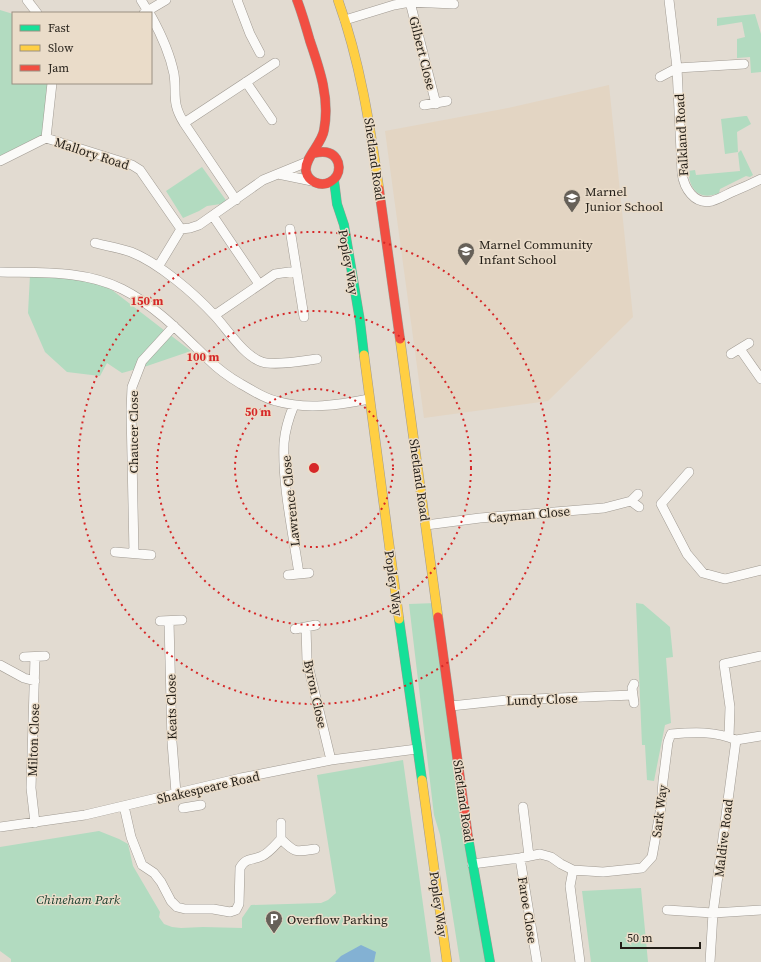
<svg xmlns="http://www.w3.org/2000/svg" width="761" height="962" viewBox="0 0 761 962" font-family="'Source Serif 4',serif">
<style>
.built{fill:#e3d5c3}
.green{fill:#b2dbc0}
.water{fill:#83b1d3}
.lines{fill:none;stroke-linecap:round;stroke-linejoin:round}
.street-casing{stroke:#a09a92;stroke-width:10}
.fast-casing{stroke:#a09a92;stroke-width:10}
.slow-casing{stroke:#a09a92;stroke-width:10}
.jam-casing{stroke:#a09a92;stroke-width:10}
.street{stroke:#fbfaf8;stroke-width:9}
.fast{stroke:#16e098;stroke-width:9}
.slow{stroke:#ffcf43;stroke-width:9}
.jam{stroke:#f24e42;stroke-width:9}
.ring{fill:none;stroke:#d62828;stroke-width:2;stroke-dasharray:2 4}
.labels{text-anchor:middle;stroke-width:3;stroke-linejoin:round;paint-order:stroke}
.street-label{font-size:13px;fill:#231e17;stroke:#eadcc9}
.poi-label{font-size:13px;fill:#231e17;stroke:#eadcc9;text-anchor:start}
.park-label{font-size:13px;font-style:italic;fill:#123928;stroke:#eadcc9}
.centre{fill:#d62828;stroke:#eadcc9;stroke-width:2}
.ring-label{font-size:12px;text-anchor:middle;font-weight:bold;fill:#d62828;stroke:#eadcc9;stroke-width:3;stroke-linejoin:round;paint-order:stroke}
</style>
<rect width="100%" height="100%" fill="#e2dbd1"/>
<path class="built" d="M609,85L633,317L548,401L424,418L385,131L508,108Z"/>
<path class="green" d="M0,10L13,14V83H47L46,138L0,161Z
M755,14L761,34V72L751,73L750,57L737,58V39L745,37L742,22L717,26V18Z
M745,116H747L751,124L737,132L738,152L725,154L721,119Z
M741,150L753,175L750,177L746,176L720,189L719,193C699,201 690,190 688,171L695,170L696,175L740,171L738,153Z
M202,167L228,203L207,206L199,211L183,218L166,191Z
M30,275L92,281L112,290L191,351L147,366L122,373L107,363L100,376L67,372L45,352L28,313Z
M436,603L491,962H460L440,835L434,815L409,604Z
M636,603L643,604L670,627L673,657L666,658L671,723L665,725L654,781L647,780L645,745H642Z
M403,760L431,962H11V959L0,951V847L99,831L119,839L128,844L133,866L160,912L159,917L164,924L172,927L181,928L203,927L242,928V918L251,905L321,903L328,900L336,893L317,775Z
M641,888L648,962H591L582,891Z"/>
<path class="water" d="M361,945L376,952L374,962H335L341,956Z"/>
<g class="lines">
<g class="street-casing">
<path id="street" d="M27,0L37,13
M141,0L149,13
M237,0L250,34L260,53
M669,0L677,68L682,173C684,188 694,205 712,201C719,199 726,195 732,192C742,188 751,184 761,179
M410,2L436,104
M144,13L166,0
M151,16C161,34 170,54 174,74C177,95 171,102 184,123
M345,20L394,5L410,2L454,4
M660,77L677,68L744,64
M246,82L272,120
M424,105L447,101
M46,138L52,83
M0,161L46,138L132,165L140,170L181,229
M278,174L312,181
M236,200L184,123L275,63
M213,216L259,284
M181,229L190,228L199,225L263,180L307,162
M290,229L304,317
M95,243C107,246 120,248 131,252C159,263 195,294 215,316C228,330 244,356 262,362C275,366 303,361 317,359
M158,267L181,229
M0,272C41,273 84,270 122,289C156,306 182,334 209,360C218,369 229,377 241,384C252,390 263,398 276,401C306,410 339,405 369,399
M215,315L275,274L296,271
M740,349L761,379
M731,354L749,343
M294,405C289,417 285,430 284,443C282,484 293,533 299,574
M689,472L661,504L687,554L703,573L725,579L761,570
M638,494L631,501L639,507
M426,525L480,518L604,508L631,501
M115,552L151,555
M134,553L131,410L132,387L142,361L174,326
M288,575L309,573
M160,621L182,620
M169,621L172,742L176,793
M306,627L307,661L331,760
M295,629L316,625
M24,657L45,656
M0,665L24,678L35,681
M634,684L632,688L634,703
M451,706L507,700L633,695
M729,737L730,707L724,664L761,656
M736,740L761,736
M124,806L131,837L142,865L154,873L161,882L171,901L177,907L185,909H213L230,912L236,910L239,904L240,868C246,857 252,861 262,856C269,853 276,844 281,839
M523,807L529,856
M183,808L201,805
M35,823L31,788L35,657
M281,823V839C295,853 295,852 315,849
M0,827L85,815L241,778L331,760L417,749
M520,858L537,962
M472,864L520,858L540,854L551,857L561,864L573,870L603,872L642,868L652,857L661,807L663,781L668,742L671,734C693,732 716,731 736,740
M573,870L570,886L580,962
M667,910L713,913L761,910
M710,962L713,913L736,740"/>
</g>
<g class="fast-casing">
<path id="fast" d="M334,180L337,204L344,225L360,321L364,355
M399,619L422,780
M468,837L490,962"/>
</g>
<g class="slow-casing">
<path id="slow" d="M338,0C360,61 370,125 379,189
M400,339L438,617
M364,355L399,619
M422,780L447,962"/>
</g>
<g class="jam-casing">
<path id="jam" d="M297,0C302,13 306,27 310,41C320,70 330,99 324,130C322,144 304,158 306,171C308,182 321,187 330,182C342,176 342,158 329,153C324,151 319,152 314,153
M379,189L400,339
M438,617L468,837"/>
</g>
<use href="#street" class="street"/>
<use href="#fast" class="fast"/>
<use href="#slow" class="slow"/>
<use href="#jam" class="jam"/>
</g>
<g class="ring">
<circle cx="314" cy="468" r="79"/>
<circle cx="314" cy="468" r="157"/>
<circle cx="314" cy="468" r="236"/>
</g>
<defs>
<g id="school-pin" transform="scale(0.9)"><path d="M0 17L-7.5 6A9.5 9.5 0 1 1 7.5 6Z" fill="#666058" stroke="#eadcc9"/><path d="M0-5L7-2L0 1L-7-2ZM-4 1L0 2.5L4 1V4Q0 6-4 4Z" fill="#fff"/></g>
<g id="parking-pin" transform="scale(0.9)"><path d="M0 17L-7.5 6A9.5 9.5 0 1 1 7.5 6Z" fill="#666058" stroke="#eadcc9"/><path d="M-3.5-5.5H1a3.5 3.5 0 0 1 0 7H-1V5.5H-3.5ZM-1-3.4V-.6H.8a1.4 1.4 0 0 0 0-2.8Z" fill="#fff"/></g>
</defs>
<g fill-rule="evenodd">
<use href="#school-pin" x="572" y="198"/>
<use href="#school-pin" x="466" y="251"/>
<use href="#parking-pin" x="274" y="919"/>
</g>
<g class="labels">
<g class="street-label">
<text transform="translate(423 53) rotate(76)" y="5">Gilbert Close</text>
<text transform="translate(681 135) rotate(-93)" y="5">Falkland Road</text>
<text transform="translate(92 153) rotate(18)" y="5">Mallory Road</text>
<text transform="translate(375 159) rotate(82)" y="5">Shetland Road</text>
<text transform="translate(349 262) rotate(80)" y="5">Popley Way</text>
<text transform="translate(133 432) rotate(-90)" y="5">Chaucer Close</text>
<text transform="translate(420 480) rotate(82)" y="5">Shetland Road</text>
<text transform="translate(290 501) rotate(-96)" y="5">Lawrence Close</text>
<text transform="translate(529 514) rotate(-5)" y="5">Cayman Close</text>
<text transform="translate(394 583) rotate(82)" y="5">Popley Way</text>
<text transform="translate(316 694) rotate(78)" y="5">Byron Close</text>
<text transform="translate(542 699) rotate(-2)" y="5">Lundy Close</text>
<text transform="translate(171 707) rotate(-91)" y="5">Keats Close</text>
<text transform="translate(33 740) rotate(-88)" y="5">Milton Close</text>
<text transform="translate(208 787) rotate(-13)" y="5">Shakespeare Road</text>
<text transform="translate(464 801) rotate(82)" y="5">Shetland Road</text>
<text transform="translate(659 811) rotate(-83)" y="5">Sark Way</text>
<text transform="translate(723 838) rotate(-83)" y="5">Maldive Road</text>
<text transform="translate(439 904) rotate(82)" y="5">Popley Way</text>
<text transform="translate(528 910) rotate(81)" y="5">Faroe Close</text>
</g>
<g class="poi-label">
<text x="585" y="196">Marnel<tspan x="585" dy="15">Junior School</tspan></text>
<text x="479" y="249">Marnel Community<tspan x="479" dy="15">Infant School</tspan></text>
<text x="287" y="924">Overflow Parking</text>
</g>
<g class="park-label">
<text x="78" y="904">Chineham Park</text>
</g>
</g>
<circle cx="314" cy="468" r="6" class="centre"/>
<g class="ring-label">
<text x="147" y="305">150 m</text>
<text x="203" y="361">100 m</text>
<text x="258" y="416">50 m</text>
</g>
<rect x="12" y="12" width="140" height="72" fill="#eadcc9" stroke="#9a9082"/>
<rect x="20" y="25" width="20" height="6" fill="#16e098" stroke="#9a9082"/>
<text x="48" y="32" font-size="12" fill="#231e17">Fast</text>
<rect x="20" y="45" width="20" height="6" fill="#ffcf43" stroke="#9a9082"/>
<text x="48" y="52" font-size="12" fill="#231e17">Slow</text>
<rect x="20" y="65" width="20" height="6" fill="#f24e42" stroke="#9a9082"/>
<text x="48" y="72" font-size="12" fill="#231e17">Jam</text>
<path d="M621 942v6h79v-6" fill="none" stroke="#231e17" stroke-width="2"/>
<text x="627" y="942" font-size="12" fill="#231e17" stroke="#eadcc9" stroke-width="3" paint-order="stroke">50 m</text>
</svg>
